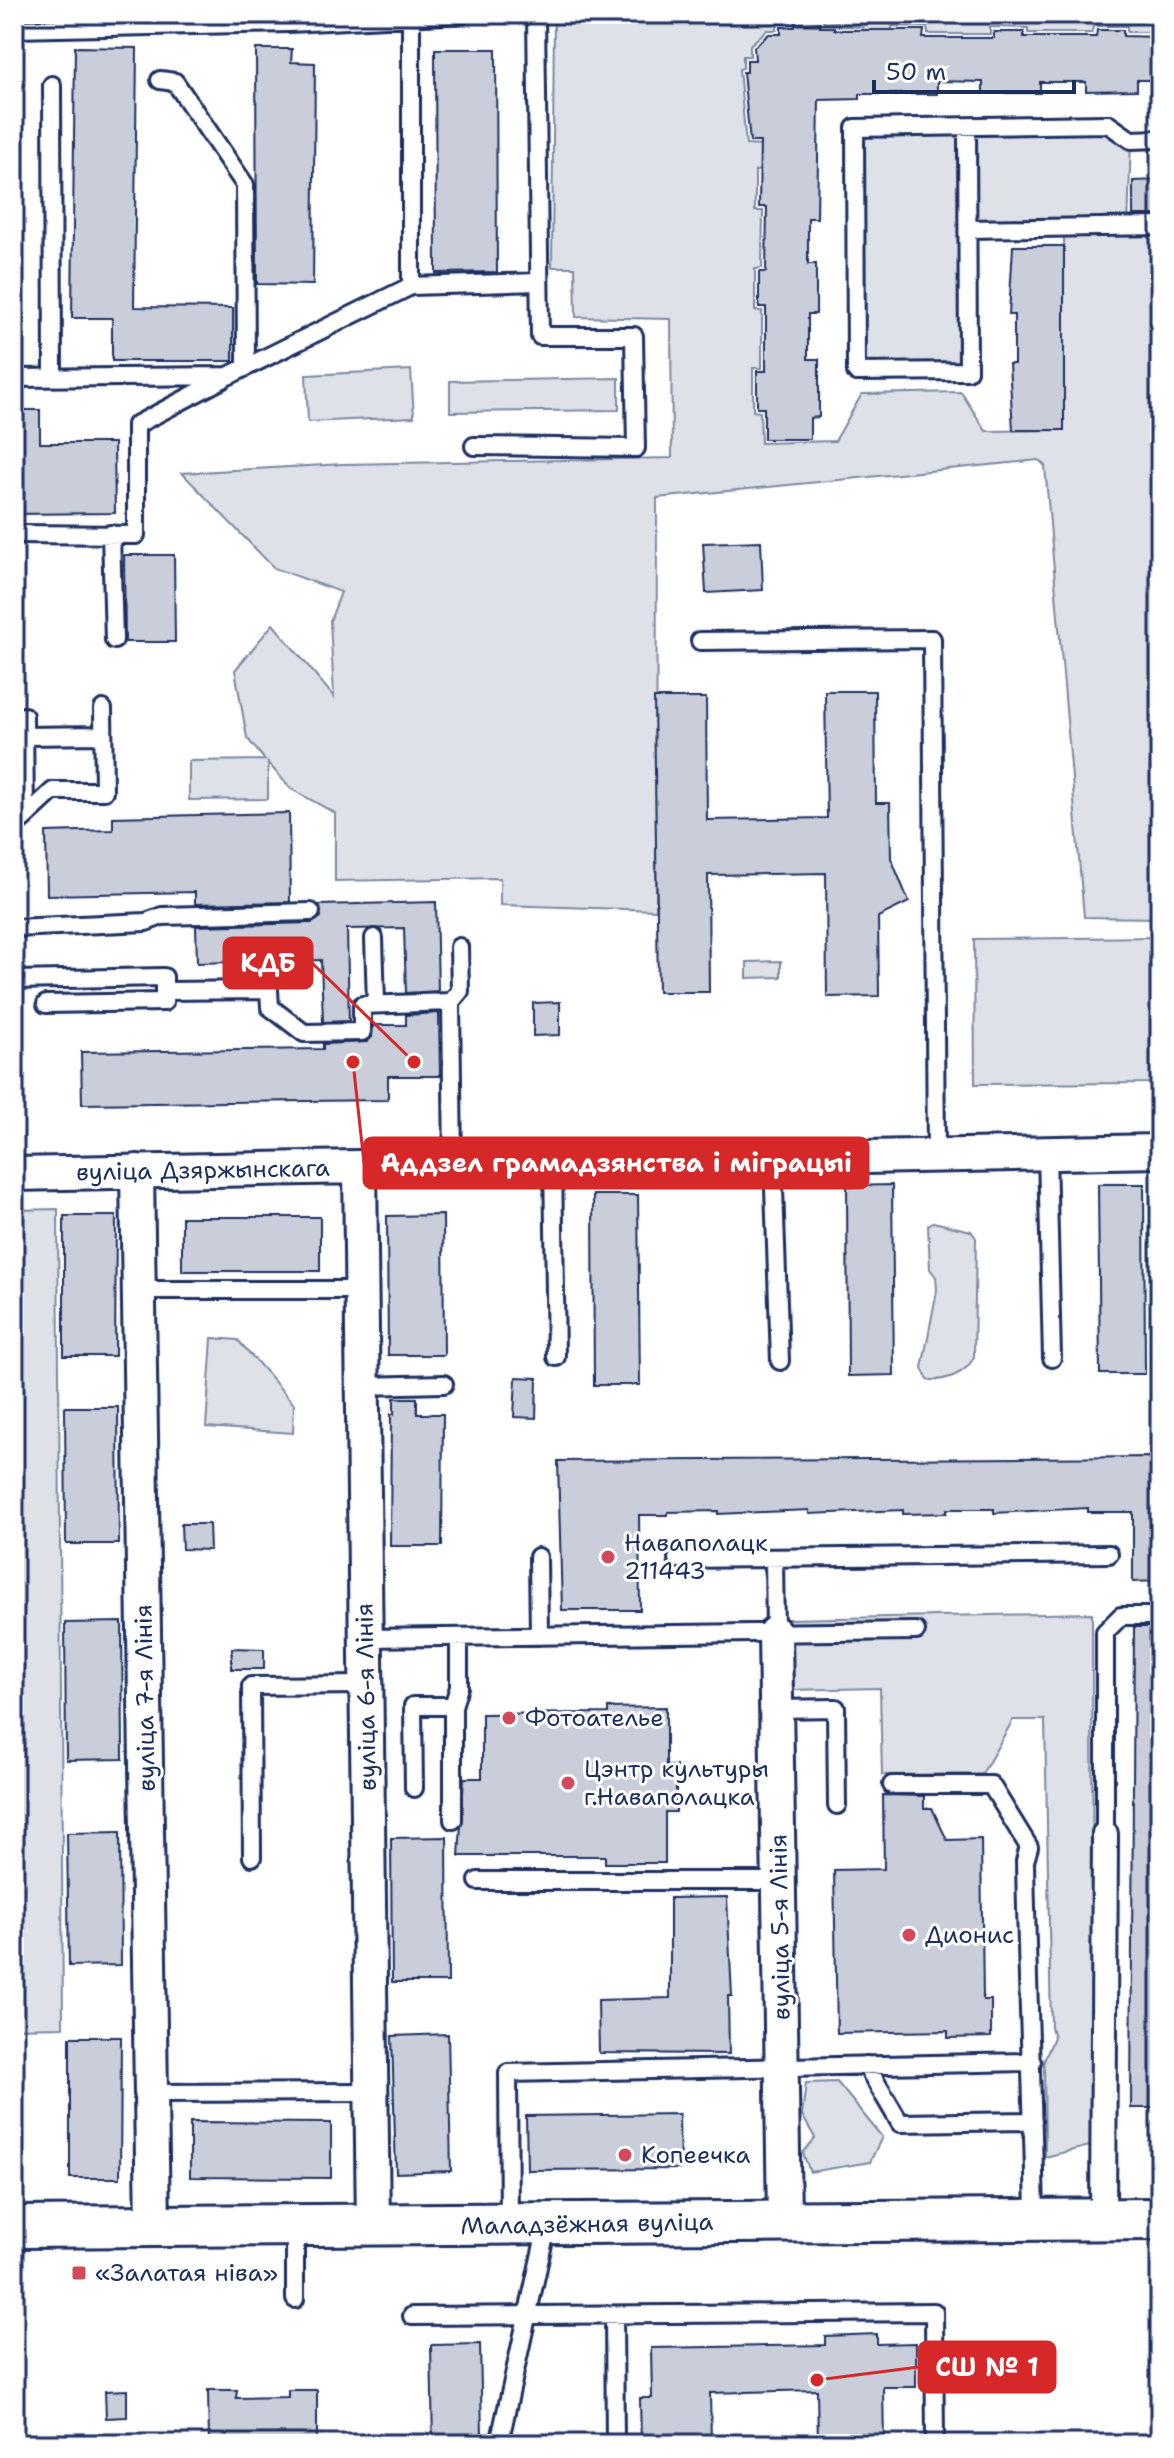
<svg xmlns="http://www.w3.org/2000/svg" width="1174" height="2458" viewBox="0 0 1174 2458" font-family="'Shantell Sans',sans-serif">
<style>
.green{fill:#dee1e7;stroke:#7c88a2;stroke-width:2}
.building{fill:#caceda;stroke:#1b2f5e;stroke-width:2}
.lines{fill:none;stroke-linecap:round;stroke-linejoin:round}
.service-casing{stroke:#1b2f5e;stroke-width:22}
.pedestrian-casing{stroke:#1b2f5e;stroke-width:30}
.minor-casing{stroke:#1b2f5e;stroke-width:38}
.tertiary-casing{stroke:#1b2f5e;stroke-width:46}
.service{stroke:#fff;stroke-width:16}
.pedestrian{stroke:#fff;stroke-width:24}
.minor{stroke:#fff;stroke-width:32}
.tertiary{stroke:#fff;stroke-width:40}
.poi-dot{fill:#d1495b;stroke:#fff;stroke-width:3}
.labels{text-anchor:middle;stroke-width:6;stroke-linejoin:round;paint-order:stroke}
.street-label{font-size:24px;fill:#1b2f5e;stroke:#fff}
.poi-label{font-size:24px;fill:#1b2f5e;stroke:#fff;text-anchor:start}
.leader{fill:none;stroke:#d62828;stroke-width:3}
.callout-dot{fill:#d62828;stroke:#fff;stroke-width:3}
.callout{fill:#d62828;stroke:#d62828;stroke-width:3}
.callout-label{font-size:26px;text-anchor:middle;font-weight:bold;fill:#fff}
</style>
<rect width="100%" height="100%" fill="#fff"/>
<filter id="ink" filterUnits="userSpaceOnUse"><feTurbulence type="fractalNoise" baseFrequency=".0125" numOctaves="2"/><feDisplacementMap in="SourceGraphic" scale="16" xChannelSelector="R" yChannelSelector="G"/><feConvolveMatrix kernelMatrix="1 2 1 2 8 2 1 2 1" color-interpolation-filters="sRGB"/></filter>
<g filter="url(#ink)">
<path class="green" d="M554,14H1160L1158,32H1127V26H1093L1092,33H1028V28L990,27V34H928L927,27L892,26V34H864L863,27L838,26V22L824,23L823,18L791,19V23H777V30H767L750,45V56H743V68L739,69L746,145L764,146V170L755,171V211H763L762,268L755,269V311H762V368H753V411L760,412L761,443L835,441L862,394L961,392L986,431L1064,430V228L968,229V371L856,372L855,128L1108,124L1131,140L1128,226H1160V918L1084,917L1045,466L1039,460L657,498L656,910L500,905V878L335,881V813L291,789L268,763V799L189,800V761L265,760L247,738L235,670L273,624L334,697L330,621L341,592L274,568L182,473L343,464L672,458L671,319L576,317L575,267H552Z
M411,370L414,417L308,422L306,375Z
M619,378V410L450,412V381Z
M1160,937V1083L975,1084L974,939Z
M781,961V977L747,978V962Z
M58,1209L63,2027L14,2028V1210Z
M933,1222L971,1231L976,1238L974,1357C966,1374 946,1381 928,1380L922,1368L937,1290L936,1277L930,1269L928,1225Z
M212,1338L238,1340L294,1404L293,1433L206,1427Z
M1092,1613L1093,2112L1098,2144L1045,2157L1044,2061L1054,2037L1051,2027L1045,1720H1013L982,1774L882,1775L880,1688L789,1690L787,1619Z
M837,2082L882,2137L870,2162L810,2172L803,2153L815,2138L802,2115L806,2083Z"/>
<path class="building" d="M820,22V27H834V30H924L923,38H994V32H1024V37H1096L1097,30H1123V36L1160,37V80H1137V90L1086,91V82H1040V93H983V82L937,81V94H860V99L819,100L817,218H808V264H816V314H808V359H819V417L810,418V439H764V408H757V371H766V307H759V272H766L767,207H759L760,142H750L743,72H747V60H755L754,47L769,34H781V27H795V23Z
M75,47L137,48L134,307L233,308V361H112V318H72Z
M256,49H292L291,62L315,63L313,285L257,284Z
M435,49H496L497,272L436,273Z
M1160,180V215H1133V181Z
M1013,246H1064V430H1013L1009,364H1014V315H1009Z
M14,410H40V443H114L115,513L14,514Z
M761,541L763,590L706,593L703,543Z
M124,555H174L175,642H125Z
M825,691H875L876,803H890L891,858L909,902L878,917L879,996L827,997L826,873L708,875L709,992H658L654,698H706L707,820L827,818Z
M289,813L290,902L195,904V892L47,895L46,832L113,830V817Z
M436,902L438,991L406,993L404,928L347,929L349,1021L323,1022L321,960L197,963L196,926L312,923L321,917L319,905Z
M560,1002V1035L533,1036V1003Z
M439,1013L440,1076H388V1100L82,1104L81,1052L323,1049V1044L367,1042L372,1037L373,1025H406V1015Z
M1098,1184H1144L1145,1374H1100Z
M892,1185L894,1375L848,1376L847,1186Z
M593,1195H638L640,1385H594Z
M443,1215L444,1355H388L387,1216Z
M64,1216H116L115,1356H64Z
M182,1217H320V1271H182Z
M516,1377L537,1378L536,1418L514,1417Z
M394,1398H417V1414H443L442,1546H390L391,1414H394Z
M65,1407H118L119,1544H66Z
M1160,1457V1581L1133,1582V1512H1088V1508L994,1513V1509H947V1513L903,1514V1510L809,1514V1510L718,1514V1511L668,1512V1515H639L640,1610H562L558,1461Z
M181,1524H209L210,1550L182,1549Z
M122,1622L123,1759L66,1760L65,1623Z
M1134,1627H1160V2108H1131Z
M232,1648L264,1649V1669H232Z
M666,1707V1766H676V1812H665V1863H605V1856H459L464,1778H482V1714L608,1713V1708Z
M883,1795L924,1796V1808H932L947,1840L981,1839L983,2000H991V2037L948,2038V2031L837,2033L834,1870L884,1869Z
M120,1832L121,1965L69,1966L67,1833Z
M447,1837L448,1982H392L391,1838Z
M727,1897L732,1996H728L729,2054L599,2053L598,2000L670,1998V1898Z
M448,2034L451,2171L396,2173L392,2036Z
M70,2037H121L120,2178H70Z
M679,2114L680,2169L527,2170L526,2116Z
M190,2122L331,2123V2178L190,2177Z
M877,2334V2344L916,2343V2387H883L884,2444H818L817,2390L710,2393L711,2444H641L640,2398H652L651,2348L825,2345V2336Z
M480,2344L482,2436H459V2444H433L431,2345Z
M127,2390V2417L106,2418L105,2391Z
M208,2390H237L236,2398L288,2397V2390H317V2444H209Z"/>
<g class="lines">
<g class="service-casing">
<path id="service" d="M14,29L289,23L463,14
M160,80L175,82L245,185L246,366
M52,85L53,377
M967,127L968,371L856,372L855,128L1108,124L1131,140L1160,139
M968,229L1160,226
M411,286L539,282
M14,378L228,376L411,286V16
M474,446L636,448L634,336H540L536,14
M14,534L136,535V425L223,379
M111,534L114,640
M700,641L932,639L936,1155
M24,736L103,735
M25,817L53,791H104L103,709
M14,826L25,817L24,716
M14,928L146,922L162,916L311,912
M374,938L376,1004
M14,980L164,977V991L269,990L270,1007L304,1033L362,1032V1005L451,1002
M46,1004L164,1002V991
M1047,1153L1052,1358
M773,1159L780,1361
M553,1163L556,1357
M453,1165L451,1002L460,991L459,947
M139,1290H361
M363,1386L444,1384
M538,1557L539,1636
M774,1558L775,1633
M677,1559L1109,1554
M366,1638L916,1631
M453,1706V1820
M776,1709L836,1708L837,1805
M892,1785H991L1029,1847L1025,1861C1027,1981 1033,2099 1035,2219
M414,1788L413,1706H453L459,1687V1637
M1105,1834V1632L1121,1616H1160
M252,1857L251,1686L366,1685
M478,1881H779
M866,2065L900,2123L1033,2121
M151,2093L371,2092
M509,2224L508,2073L1032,2062
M295,2226V2299
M614,2315L615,2444
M412,2316L934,2312L935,2444
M499,2444L547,2226"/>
</g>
<g class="pedestrian-casing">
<path id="pedestrian" d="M1103,2220L1105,1834"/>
</g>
<g class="minor-casing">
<path id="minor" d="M360,1167L373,2227
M137,1171L153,2225
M14,1174L1160,1151
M775,1633L784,2220"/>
</g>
<g class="tertiary-casing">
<path id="tertiary" d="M14,2227L1160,2219"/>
</g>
<use href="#service" class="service"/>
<use href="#pedestrian" class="pedestrian"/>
<use href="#minor" class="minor"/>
<use href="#tertiary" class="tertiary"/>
</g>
</g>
<g class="poi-dot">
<circle cx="608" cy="1557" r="8"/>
<circle cx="509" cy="1718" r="8"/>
<circle cx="568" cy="1783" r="8"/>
<circle cx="909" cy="1935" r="8"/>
<circle cx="625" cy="2155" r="8"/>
<rect x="71" y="2265" width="16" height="16" rx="4"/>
</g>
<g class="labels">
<g class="street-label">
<text transform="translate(203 1170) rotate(-1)" y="8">вуліца Дзяржынскага</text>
<text transform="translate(366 1697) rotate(-91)" y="8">вуліца 6-я Лінія</text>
<text transform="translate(145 1698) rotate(-91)" y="8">вуліца 7-я Лінія</text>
<text transform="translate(780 1927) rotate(-91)" y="8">вуліца 5-я Лінія</text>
<text transform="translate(587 2224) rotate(-1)" y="8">Маладзёжная вуліца</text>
</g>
<g class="poi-label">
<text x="624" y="1551">Наваполацк<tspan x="624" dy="28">211443</tspan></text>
<text x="525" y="1726">Фотоателье</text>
<text x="584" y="1777">Цэнтр культуры<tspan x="584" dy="28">г.Наваполацка</tspan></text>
<text x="925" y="1943">Дионис</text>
<text x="641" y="2163">Копеечка</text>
<text x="95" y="2281">«Залатая ніва»</text>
</g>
</g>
<path class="leader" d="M414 1062L312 963M353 1062L364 1163M817 2380L919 2367"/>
<g class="callout-dot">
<circle cx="414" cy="1062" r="8"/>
<circle cx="353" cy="1062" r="8"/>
<circle cx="817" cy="2380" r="8"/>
</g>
<g class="callout">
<rect x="224" y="938" width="88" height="50" rx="8"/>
<rect x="364" y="1138" width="504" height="50" rx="8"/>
<rect x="919" y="2342" width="136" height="50" rx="8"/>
</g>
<g class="callout-label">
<text x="268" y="972">КДБ</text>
<text x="616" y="1172">Аддзел грамадзянства і міграцыі</text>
<text x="987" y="2376">СШ № 1</text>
</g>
<rect width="1174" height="2458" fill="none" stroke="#fff" stroke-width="48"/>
<rect x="24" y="24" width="1126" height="2410" fill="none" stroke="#1b2f5e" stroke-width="3" filter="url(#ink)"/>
<path d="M874 80v12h200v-12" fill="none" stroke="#1b2f5e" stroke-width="4"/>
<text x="886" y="80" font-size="24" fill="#1b2f5e" stroke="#ffffff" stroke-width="6" paint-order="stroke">50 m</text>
</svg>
